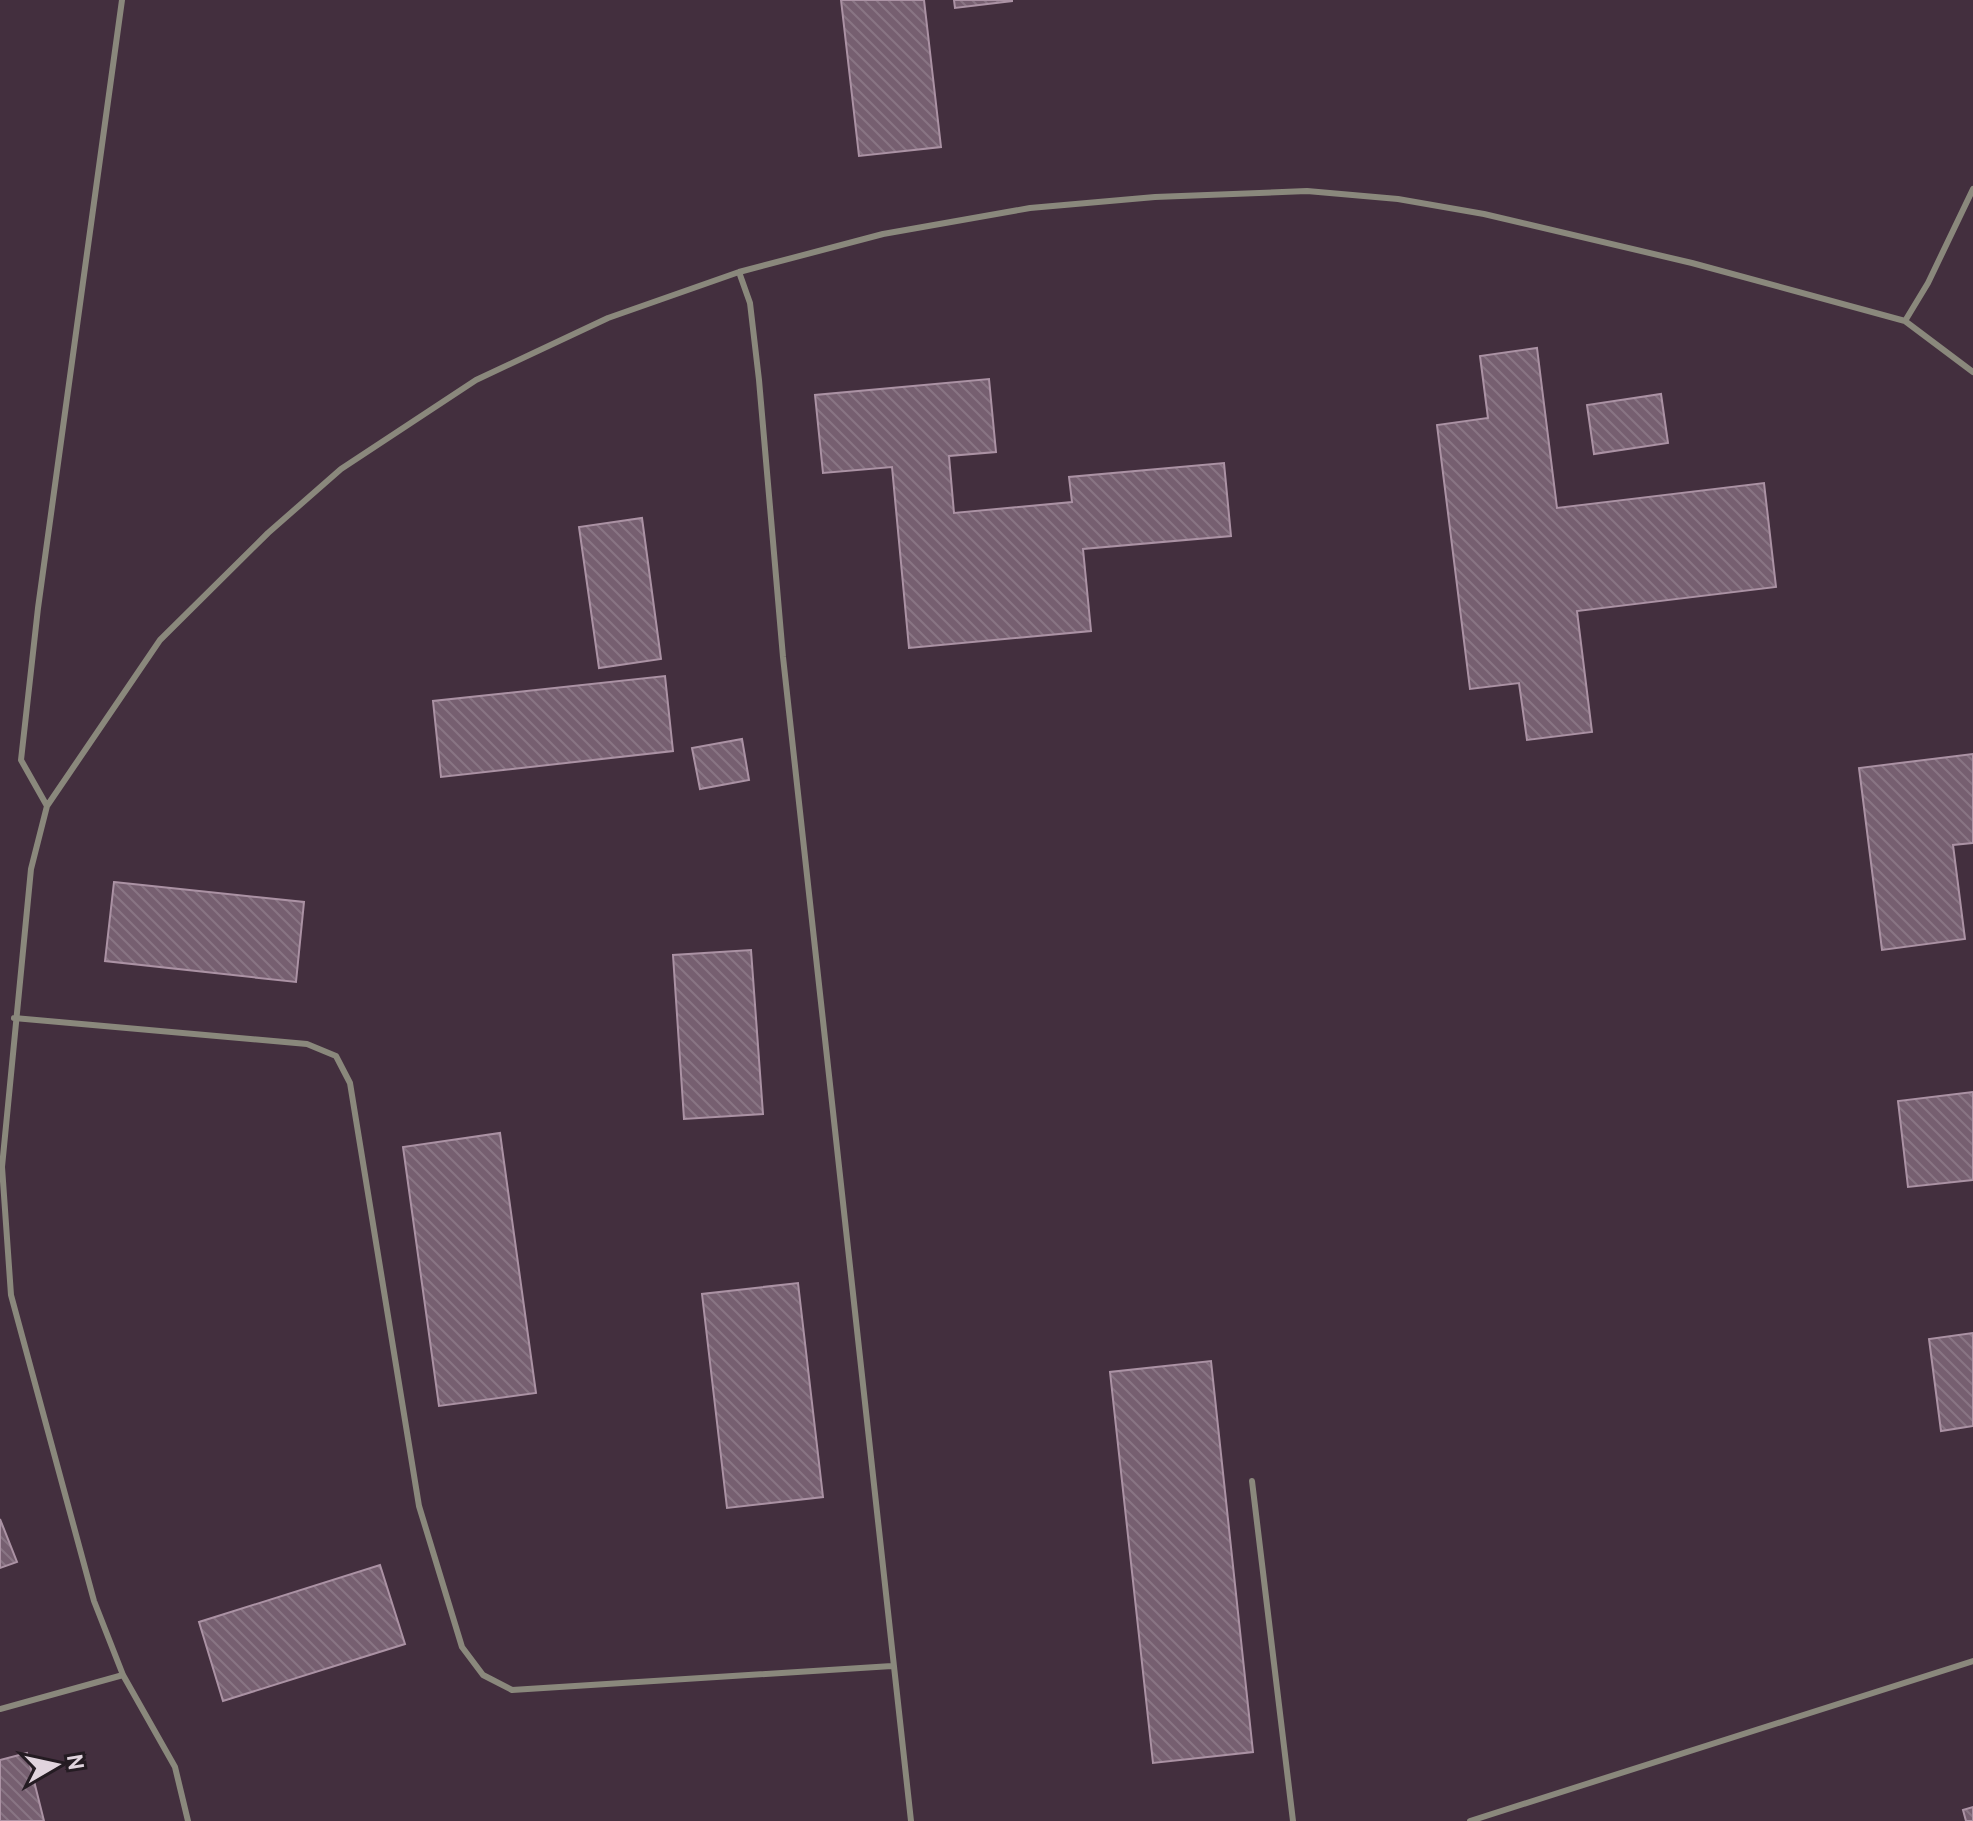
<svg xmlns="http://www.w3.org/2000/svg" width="1973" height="1821" viewBox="0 0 1973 1821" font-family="Cabin,sans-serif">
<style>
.building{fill:url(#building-back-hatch);stroke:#ab92a4;stroke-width:2}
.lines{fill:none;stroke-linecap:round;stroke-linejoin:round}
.service{stroke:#8a887c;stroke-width:6}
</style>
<defs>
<pattern id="building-back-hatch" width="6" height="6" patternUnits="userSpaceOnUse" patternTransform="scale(2)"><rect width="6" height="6" fill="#765f70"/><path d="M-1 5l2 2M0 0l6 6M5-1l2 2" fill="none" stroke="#897584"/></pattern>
</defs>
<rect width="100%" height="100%" fill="#432f3e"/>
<path class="building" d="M841,0H924L941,147L859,156Z
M954,0H1012V1L955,8Z
M1537,348L1557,508L1764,483L1776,587L1577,611L1592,732L1527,740L1519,683L1470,689L1437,425L1488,418L1480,356Z
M989,379L996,452L949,456L954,513L1072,502L1069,477L1224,463L1231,536L1083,549L1091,631L909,648L892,467L823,473L815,395Z
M1661,394L1668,443L1594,454L1587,405Z
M642,518L661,659L599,668L579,527Z
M665,676L673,751L441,777L433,701Z
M742,739L749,780L700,789L692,748Z
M1973,754V843L1953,845L1965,939L1882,950L1859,768Z
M114,882L304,902L296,982L105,961Z
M751,950L763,1114L684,1119L673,955Z
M1973,1092V1180L1908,1187L1898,1101Z
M500,1133L536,1393L439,1406L403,1147Z
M798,1283L823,1497L727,1508L702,1294Z
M1973,1333V1426L1941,1431L1929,1339Z
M1211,1361L1253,1752L1153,1763L1110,1372Z
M0,1519L17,1562L0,1568Z
M380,1565L405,1644L223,1701L199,1622Z
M27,1753L44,1821H0V1760Z
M1973,1807V1821H1966L1963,1810Z"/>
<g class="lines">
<path class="service" d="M122,0L38,608L21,760L47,806L31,869L2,1167L11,1295L94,1601L123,1675L175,1767L188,1821
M739,272L750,303L759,380L783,657L911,1821
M1905,321L1928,283L1973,189
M47,806L160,640L268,533L341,469L476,380L608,318L739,272L883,234L1030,208L1155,197L1307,191L1398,199L1484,214L1692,263L1905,321L1973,372
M14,1018L307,1044L336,1056L350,1083L419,1506L462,1647L483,1675L512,1690L892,1666
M1252,1481L1293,1821
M0,1709L123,1675
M1470,1821L1973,1661"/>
</g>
<g transform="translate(56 1765) rotate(81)" stroke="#241b22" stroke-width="6" paint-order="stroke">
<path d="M0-6L14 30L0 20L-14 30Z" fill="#e1d4de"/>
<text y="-12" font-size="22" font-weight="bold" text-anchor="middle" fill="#e1d4de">N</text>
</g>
</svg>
